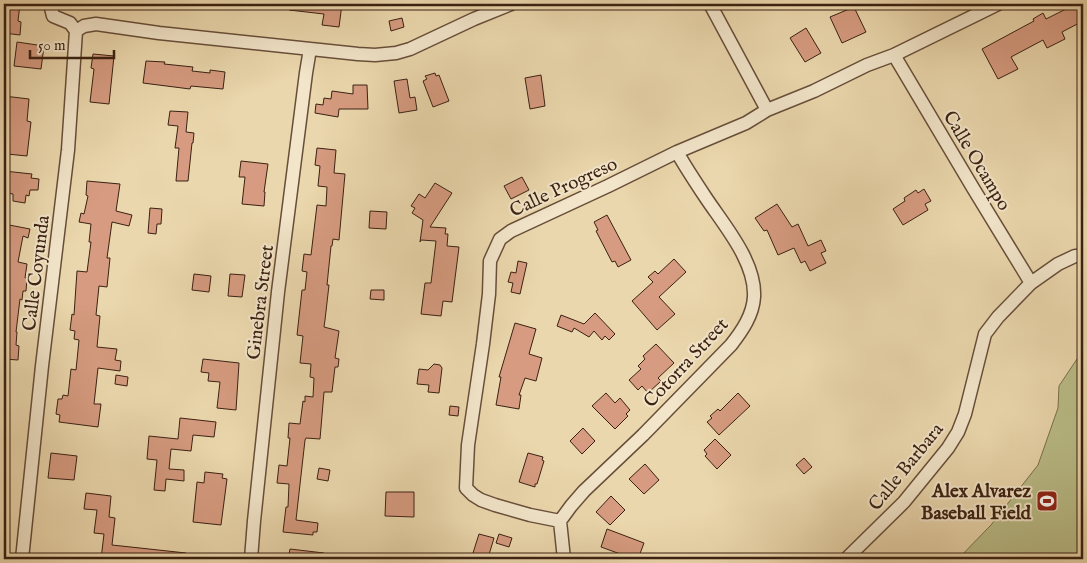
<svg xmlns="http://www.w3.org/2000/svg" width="1087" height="563" viewBox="0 0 1087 563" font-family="'IM FELL English',serif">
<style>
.green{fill:#babd88;stroke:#7a6f4d}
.building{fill:#d69b80;stroke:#3b2112}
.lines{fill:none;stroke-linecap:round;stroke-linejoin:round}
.street-casing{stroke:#674e39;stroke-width:15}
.street{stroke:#f2e5ca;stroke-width:12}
.labels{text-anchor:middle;stroke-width:4;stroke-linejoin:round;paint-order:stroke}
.street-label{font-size:19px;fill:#3b2112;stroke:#f2e5ca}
.poi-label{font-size:19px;font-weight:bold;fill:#3b2112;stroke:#f2e5ca;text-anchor:end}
</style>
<rect width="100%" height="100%" fill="#ebd7ad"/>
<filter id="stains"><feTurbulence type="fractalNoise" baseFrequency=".004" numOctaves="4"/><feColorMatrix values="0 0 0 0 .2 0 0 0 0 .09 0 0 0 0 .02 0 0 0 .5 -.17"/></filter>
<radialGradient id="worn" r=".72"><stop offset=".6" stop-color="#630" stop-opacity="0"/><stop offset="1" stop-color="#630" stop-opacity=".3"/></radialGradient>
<path class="green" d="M1083,356V559H958L991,525L1038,465L1058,408L1059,386L1077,359Z"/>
<path class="building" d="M4,4H20L18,21L21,22L20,35L4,33Z
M289,4H342L339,27L322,25L324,14L289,10Z
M1071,4H1081L1083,8V21L1062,32L1065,39L1047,48L1043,40L1011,57L1018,69L998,79L982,49L1034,21L1033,19L1043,13L1046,19L1072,6Z
M854,7L866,32L842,43L830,17Z
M402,18L404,27L391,31L389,21Z
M806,28L821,53L805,62L790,38Z
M17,42L44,46L41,69L14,66Z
M93,54L114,56L109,104L90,102L94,69L91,68Z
M146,61L165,62L164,64L193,67L192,71L210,73V70L225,72L223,89L191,86L190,89L143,83Z
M435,73L436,76L439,75L449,101L433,107L423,81L427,79L425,76Z
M541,75L545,106L530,109L525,78Z
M407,79L410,98L415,97L417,110L399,113L394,81Z
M353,85H367L368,109H339L338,117L315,113L316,104L323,105L324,98L331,99L332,91L353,94Z
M4,96L29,99L27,121L31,122L27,156L7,154L9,141L5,140L8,115L4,114Z
M170,111L188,112L186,132L194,133L193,143H192L188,181H176L179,148H175L178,126L168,125Z
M317,148L336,150L334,173L345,174L339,240L333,239L332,246H331L327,285H329L325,320L324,327L339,331L335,358L339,359L338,367H335L332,392H324L320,439L306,438L305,440L296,520L318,523L317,532H313V535L283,532L286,507H288L289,484L277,483L279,465L287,466L290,438H288L289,423L300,424L303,401L305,402V396L313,397L314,378L310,377L311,364L300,363L303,336L297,335L302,290H305L307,272L302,271L304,254L311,255L317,205L326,206L327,187L318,186L320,166L315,165Z
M241,161L268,164L264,192H265L264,206L242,204L245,177H239Z
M4,171L32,174L31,178L39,179L38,190H30L29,196L26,195L25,203L13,201V194L7,193L8,186H4Z
M522,177L529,190L511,199L504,186Z
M87,181L120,184L116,211L132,215L129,226L112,222L107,258H110L107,287L99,286L96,315L100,316L97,347L117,349L115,360L121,361L120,371L98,368L94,404H101L98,427L59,422L60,415L56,414L58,399H62L63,395L68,396L71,369L76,370L79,340L74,339L75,331L70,330L72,314L74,315L77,271L87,272L91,242H89L91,224L79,222L81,213L84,214L88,196L86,195Z
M435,183L452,193L430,227L446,228L445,234H448L447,246L459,247L452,302L443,301L441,316L421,314L425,283H431L436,241L421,240L420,242L423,220L412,213L415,208L411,206L419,194L425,198Z
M924,189L931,201L925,204L928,210L903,225L893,209L905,201L904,198L916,190L918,193Z
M777,204L792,227L798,224L808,246L821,240L826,251L821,253L826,263L810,271L805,261L801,263L794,248L778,255L767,230L764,231L755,218Z
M150,208L162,209L161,224H157L156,234L148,233Z
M370,211L387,212L386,229L369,228Z
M607,215L631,260L618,267L615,261L612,262L596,231L598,230L594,222Z
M4,224L30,229L28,238L23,236L18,262L27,264L25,278H27L26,291H23L22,300L20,299L16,332H17L16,345L19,346L18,360L4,359Z
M674,259L686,272L659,297L675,314L657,330L632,301L653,282L648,277L655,271L658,274Z
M518,261L527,263L520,294L511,292L513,283L508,282L511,272L516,273Z
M194,274L211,276L209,292L192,290Z
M230,274L245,275L242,297L228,296Z
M371,290H384V300L370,299Z
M595,313L615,334L609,340L605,336L602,340L594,331L589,337L574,328L572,332L557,326L561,315L584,324Z
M515,323L536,329L529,354L542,358L536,381L525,378L519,395H521L519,409L496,405L501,377H499Z
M656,344L674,363L658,378L661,381L648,393L642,386L638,390L629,380L641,369L638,366L645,359L643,356Z
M203,359L239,363L236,410L217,408L220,382L208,381L209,373L201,372Z
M434,364L440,365L442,368L439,393L428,392L429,385L417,384L419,369L428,370Z
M116,375L128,377L127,386L115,384Z
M606,393L615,403L620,398L630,410L626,414L628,416L615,429L592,406Z
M738,393L750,406L719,435L707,422L712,418L710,416L718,409L720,411Z
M450,406L459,407L458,416L449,415Z
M180,418L216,422L214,437L193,435L191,451L171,449L169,469L184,470V481L166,479L165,491L154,490L157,460L147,459L149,436L178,439Z
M583,428L595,441L582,454L570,441Z
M715,439L731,455L717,469L705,456L707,454L704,450Z
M51,453L77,456L74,480L48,478Z
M528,453L543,457L542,460L544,461L537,484H535V487L519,482Z
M804,458L812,467L804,474L796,465Z
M645,464L659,480L644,494L629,479Z
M319,468L330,470L328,481L317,479Z
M205,472L223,474L222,478L227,479L221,525L193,522L197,482L204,483Z
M386,492H414V517L385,516Z
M86,493L111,496L109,517L115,518L112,545L186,553V559H101L104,534L94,533L97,510L84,509Z
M611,496L625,510L610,525L596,512Z
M607,529L644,543L638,559H634L601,547Z
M479,534L494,538L488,558L473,553Z
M499,534L512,538L509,547L496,543Z
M290,549L324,553V559H288Z"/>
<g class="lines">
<g class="street-casing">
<path id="street" d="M710,4L767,110
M76,31L84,26L96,24L159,33L358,54L375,55L396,53L410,49L474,19L511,4
M894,55L973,188L1031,283
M560,521L571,506L584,491L643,435L731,345C742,331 753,315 754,297C756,262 724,225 706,198C696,183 686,168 677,152
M22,559L42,366L68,150L76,31L70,23L53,16L50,4
M251,559L254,521L278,292L306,73L310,49
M564,559L560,521L530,515L495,505L481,500L473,495L466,488L468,445L483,344L489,294L490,261L500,239L511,231L608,186L677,152L746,123L767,110L814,91L867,65L894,55L998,4
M846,559L904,502L948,448L958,432L965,414L985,334L998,317L1031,283L1058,264L1075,256H1083"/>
</g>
<use href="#street" class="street"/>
</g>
<defs>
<g id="stadium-square" transform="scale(1.125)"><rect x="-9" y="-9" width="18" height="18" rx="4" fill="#8f2418" stroke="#f2e5ca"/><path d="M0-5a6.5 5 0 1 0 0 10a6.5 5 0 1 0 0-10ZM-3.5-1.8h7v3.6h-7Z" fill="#fff"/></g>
</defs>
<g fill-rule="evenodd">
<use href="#stadium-square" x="1047" y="501"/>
</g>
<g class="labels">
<g class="street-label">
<text transform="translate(978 160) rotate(59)" y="7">Calle Ocampo</text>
<text transform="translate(563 186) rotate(-25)" y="7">Calle Progreso</text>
<text transform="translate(35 273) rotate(-83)" y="7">Calle Coyunda</text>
<text transform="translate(259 302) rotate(-83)" y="7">Ginebra Street</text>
<text transform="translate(685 362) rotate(-47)" y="7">Cotorra Street</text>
<text transform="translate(905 466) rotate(-51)" y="7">Calle Barbara</text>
</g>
<g class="poi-label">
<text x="1031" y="497">Alex Alvarez<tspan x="1031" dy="22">Baseball Field</tspan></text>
</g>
</g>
<rect width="1087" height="563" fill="none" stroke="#ebd7ad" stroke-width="20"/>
<rect x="5" y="5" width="1077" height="553" fill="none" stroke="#3b2112" stroke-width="2.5"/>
<rect x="10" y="10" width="1067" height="543" fill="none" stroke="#3b2112"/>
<path d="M30 50v8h84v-8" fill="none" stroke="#3b2112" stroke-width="2.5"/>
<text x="38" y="50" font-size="15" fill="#3b2112" stroke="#f2e5ca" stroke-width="4" paint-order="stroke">50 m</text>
<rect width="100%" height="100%" filter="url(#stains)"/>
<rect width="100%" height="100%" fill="url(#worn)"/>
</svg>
